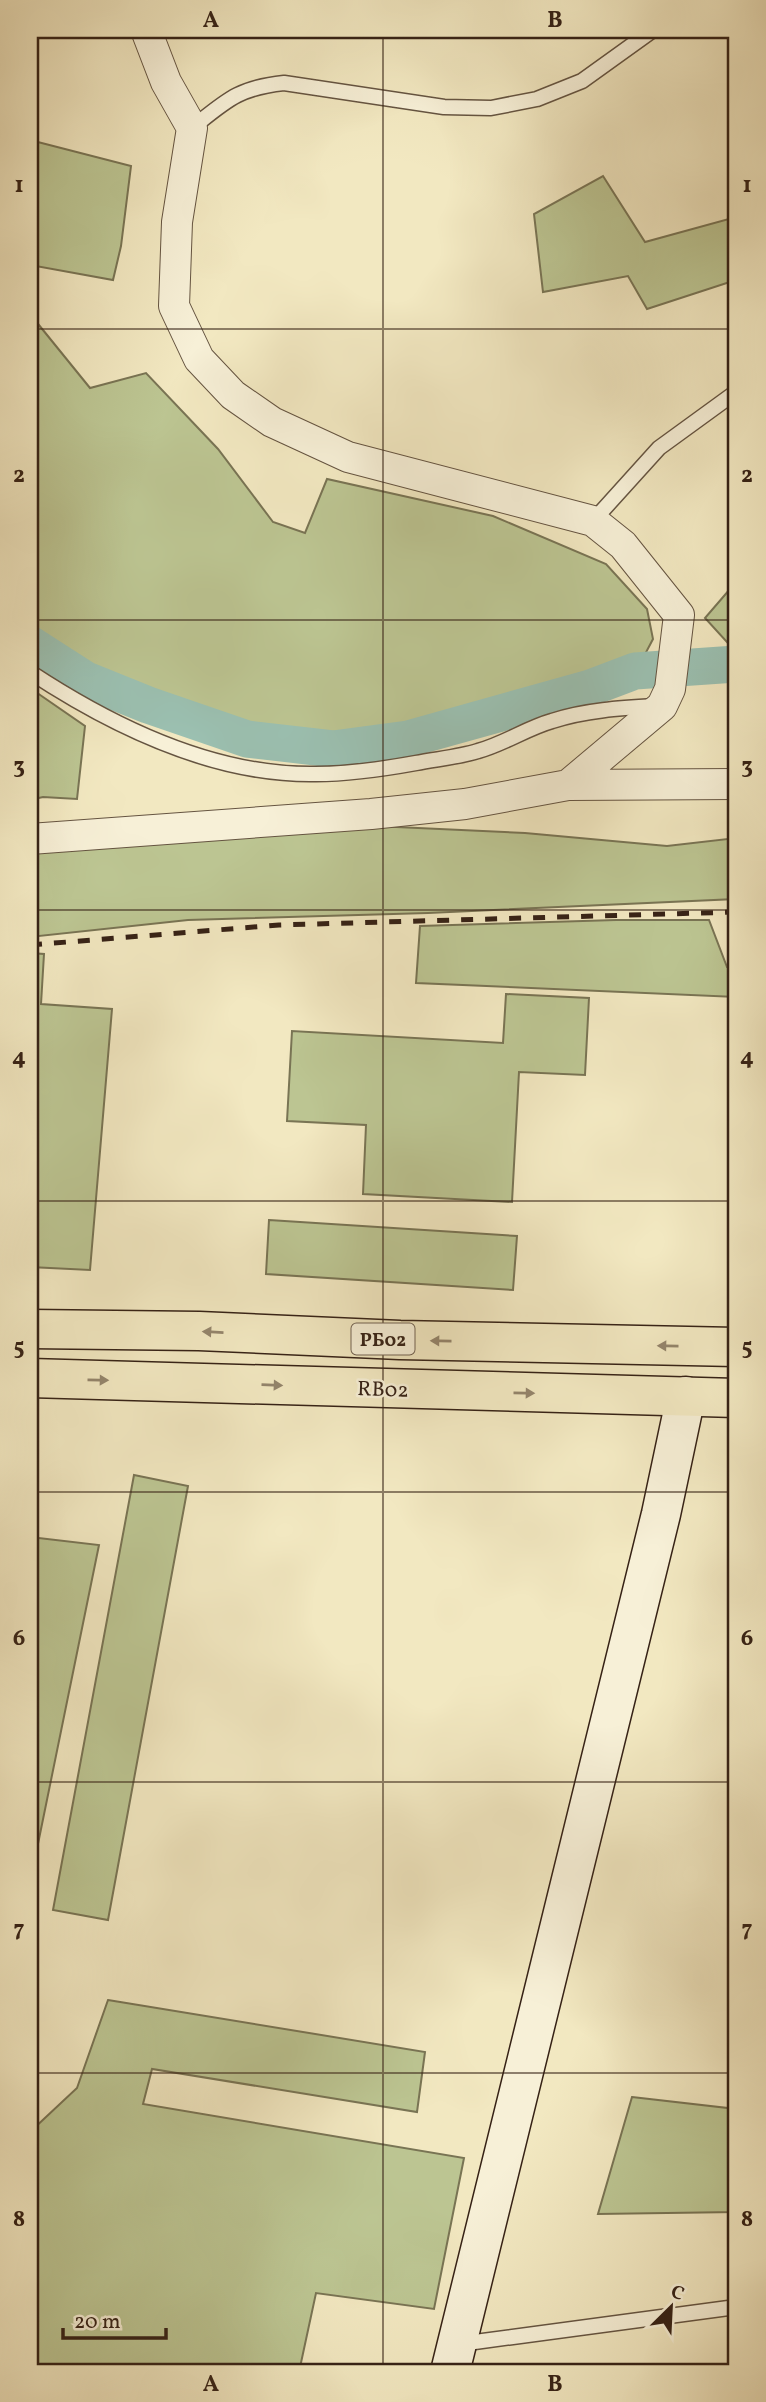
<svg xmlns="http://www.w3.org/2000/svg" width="766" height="2402" viewBox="0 0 766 2402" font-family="Vollkorn,serif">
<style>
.green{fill:#bcc592;stroke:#797454;stroke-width:2}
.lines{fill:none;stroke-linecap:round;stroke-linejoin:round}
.canal{stroke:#9bc0b1;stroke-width:37}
.lane-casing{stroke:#655441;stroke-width:17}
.street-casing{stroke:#655441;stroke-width:32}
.secondary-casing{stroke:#362216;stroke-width:41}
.highway-casing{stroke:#362216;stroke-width:41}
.lane{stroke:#f7f0d7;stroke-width:14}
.street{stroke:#f7f0d7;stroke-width:30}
.secondary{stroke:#f7f0d7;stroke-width:38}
.highway{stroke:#f2e8c1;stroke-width:38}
.rail{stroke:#362216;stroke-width:5;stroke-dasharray:12 12;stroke-linecap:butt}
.oneway{fill:#94856c}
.grid{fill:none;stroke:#362216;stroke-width:2;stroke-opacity:0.55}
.labels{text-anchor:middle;stroke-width:5;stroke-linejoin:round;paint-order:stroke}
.shield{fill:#f7f0d7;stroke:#706050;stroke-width:2}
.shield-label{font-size:19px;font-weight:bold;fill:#362216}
.street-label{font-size:21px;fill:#362216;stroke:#f7f0d7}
.neatline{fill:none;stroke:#362216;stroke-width:2.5}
.grid-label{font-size:23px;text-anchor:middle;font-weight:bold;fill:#362216}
</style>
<rect width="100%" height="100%" fill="#f2e8c1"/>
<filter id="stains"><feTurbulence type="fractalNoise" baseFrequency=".00286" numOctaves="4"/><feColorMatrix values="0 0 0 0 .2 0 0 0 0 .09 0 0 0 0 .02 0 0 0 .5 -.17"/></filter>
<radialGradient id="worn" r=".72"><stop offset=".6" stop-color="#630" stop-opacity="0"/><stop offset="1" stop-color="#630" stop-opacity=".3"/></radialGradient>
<path class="green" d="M30,140L131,166L121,246L113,280L30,265Z
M603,176L645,242L736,217V280L647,309L628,276L543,292L534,214Z
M30,314L90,388L146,373L218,449L273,522L305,533L327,479L493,516L606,564L647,609L653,639L642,660L409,727L334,737L247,729L152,697L90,669L30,632Z
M736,582V652L705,618Z
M30,688L85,726L77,799L43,797L30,800Z
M288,822L525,833L667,846L736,838V899L428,913L188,920L30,937V847Z
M616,920H709L727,967L736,966V997L416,983L420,926Z
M30,953L44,954L41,1004L112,1009L90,1270L30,1267Z
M506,994L589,998L585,1075L519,1072L512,1202L363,1194L366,1125L287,1121L292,1031L503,1043Z
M269,1220L517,1236L513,1290L266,1274Z
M134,1475L188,1486L108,1920L53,1910Z
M30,1537L99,1545L30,1883Z
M108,2000L425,2052L417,2112L152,2069L143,2104L464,2158L434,2309L316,2293L299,2372L30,2371V2132L77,2088Z
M632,2097L736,2109V2212L598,2214Z"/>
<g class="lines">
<path class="canal" d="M30,644L86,680L148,705L247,739L333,749L408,739L590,688L635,671L736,664"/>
<g class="lane-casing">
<path id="lane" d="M192,128C227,100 238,88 284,83L444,107L491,108L537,99L582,81L653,30
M593,521L659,448L736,392
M30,672C112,726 214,776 316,774C349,774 383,769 416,763C436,759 459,757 478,751C504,744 527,728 552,721C585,710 622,708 657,706
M460,2344L736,2307"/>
</g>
<g class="street-casing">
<path id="street" d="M146,30L166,82L192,128L177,222L174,306L199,359L233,395L272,422L348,457L593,521L623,545L679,615L670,689L662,706L568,785
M30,839L371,814L465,804L568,785L736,784"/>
</g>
<g class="secondary-casing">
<path id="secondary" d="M450,2372L661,1514L686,1396"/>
</g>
<g class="highway-casing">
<path id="highway" d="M30,1329L199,1331L400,1340L736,1347
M30,1378L736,1398"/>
</g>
<use href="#lane" class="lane"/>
<use href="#street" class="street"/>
<use href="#secondary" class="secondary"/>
<use href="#highway" class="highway"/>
<path class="rail" d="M30,945L279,925L736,912"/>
</g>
<defs><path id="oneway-solid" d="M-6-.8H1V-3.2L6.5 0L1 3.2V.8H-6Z" transform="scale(1.75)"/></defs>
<g class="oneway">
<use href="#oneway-solid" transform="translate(213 1332) rotate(-177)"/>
<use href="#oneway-solid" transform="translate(441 1341) rotate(-179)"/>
<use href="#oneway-solid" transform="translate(668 1346) rotate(-179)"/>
<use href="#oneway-solid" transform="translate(98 1380) rotate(1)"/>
<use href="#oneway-solid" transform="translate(272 1385) rotate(2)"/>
<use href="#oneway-solid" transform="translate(524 1393) rotate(1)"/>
</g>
<path class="grid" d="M383,30V2372M30,329H736M30,620H736M30,910H736M30,1201H736M30,1492H736M30,1782H736M30,2073H736"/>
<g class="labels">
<rect class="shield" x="351.5" y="1323.5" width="63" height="31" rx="5"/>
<g class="shield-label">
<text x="383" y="1346">РБ02</text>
</g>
<g class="street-label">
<text transform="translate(383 1389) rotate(2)" y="7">RB02</text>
</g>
</g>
<rect width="766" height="2402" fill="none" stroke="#f2e8c1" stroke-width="77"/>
<g transform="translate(671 2307) rotate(24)" stroke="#f7f0d7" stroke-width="5" paint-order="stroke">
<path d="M0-5L12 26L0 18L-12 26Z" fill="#362216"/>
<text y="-10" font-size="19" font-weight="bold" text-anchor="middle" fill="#362216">С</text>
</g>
<path d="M63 2328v10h103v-10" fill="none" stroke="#362216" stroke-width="3.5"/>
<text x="74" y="2328" font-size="21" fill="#362216" stroke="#f7f0d7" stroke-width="5" paint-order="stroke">20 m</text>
<rect x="38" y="38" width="690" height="2326" class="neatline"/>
<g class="grid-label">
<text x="211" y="27">A</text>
<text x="555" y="27">B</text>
<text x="19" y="192">1</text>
<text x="747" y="192">1</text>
<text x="19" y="482">2</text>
<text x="747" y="482">2</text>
<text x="19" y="773">3</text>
<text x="747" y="773">3</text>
<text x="19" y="1064">4</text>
<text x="747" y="1064">4</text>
<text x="19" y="1354">5</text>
<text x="747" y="1354">5</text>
<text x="19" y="1645">6</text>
<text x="747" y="1645">6</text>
<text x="19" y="1936">7</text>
<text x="747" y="1936">7</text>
<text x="19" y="2226">8</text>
<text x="747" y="2226">8</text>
<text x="211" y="2391">A</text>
<text x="555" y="2391">B</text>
</g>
<rect width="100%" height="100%" filter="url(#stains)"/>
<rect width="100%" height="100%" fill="url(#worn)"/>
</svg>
